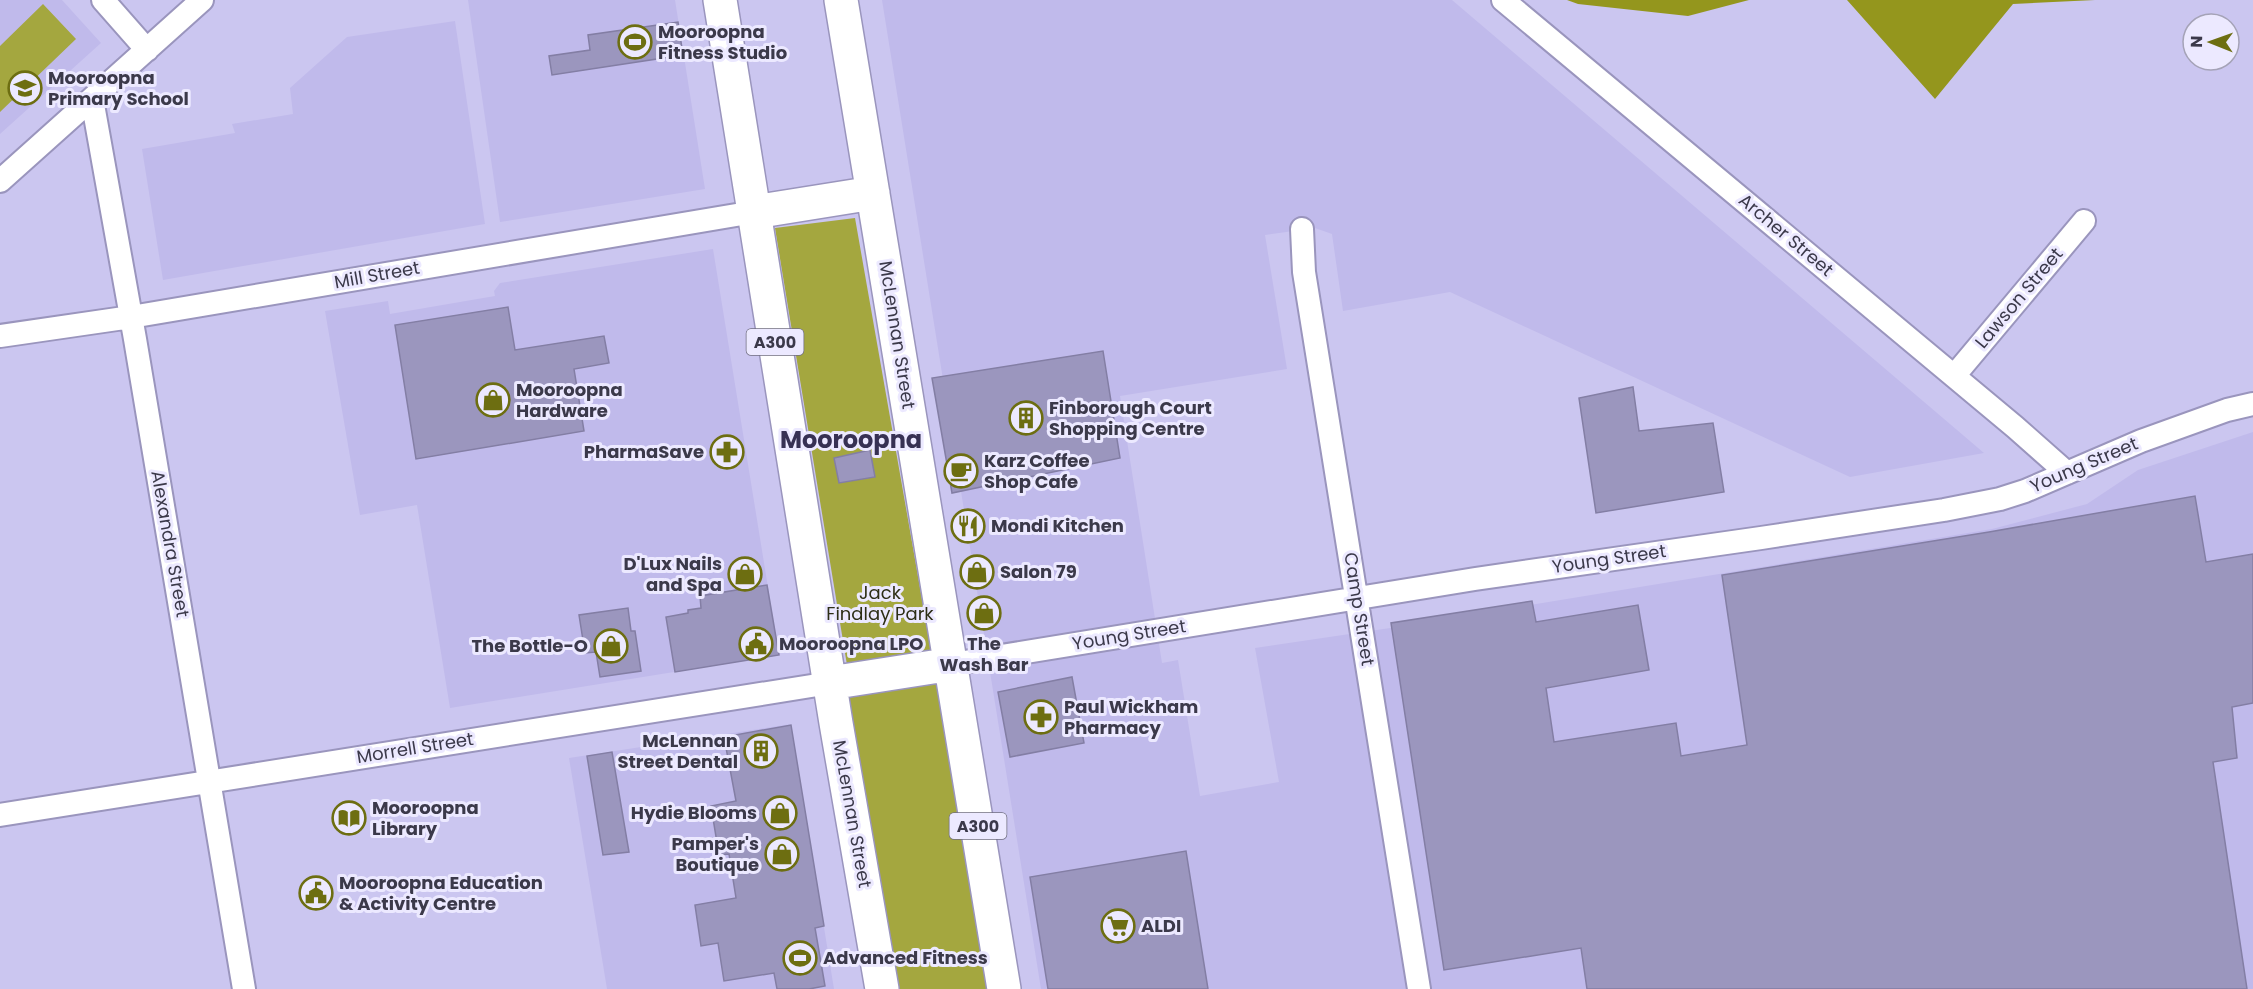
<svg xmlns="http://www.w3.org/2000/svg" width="2253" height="989" viewBox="0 0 2253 989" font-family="Poppins,sans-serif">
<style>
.built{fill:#c0baeb}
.green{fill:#a4a73f}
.forest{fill:#94961d}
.building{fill:#9b96be;stroke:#837ea4;stroke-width:1.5}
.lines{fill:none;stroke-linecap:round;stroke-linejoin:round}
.street-casing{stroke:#9a95bd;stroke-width:26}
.highway-casing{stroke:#9a95bd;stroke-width:36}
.street{stroke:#fff;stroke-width:22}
.highway{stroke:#fff;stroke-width:33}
.labels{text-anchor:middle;stroke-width:6;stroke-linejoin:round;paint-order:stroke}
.shield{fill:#ece9ff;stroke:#706e80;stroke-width:1.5}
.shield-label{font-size:16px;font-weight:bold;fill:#3b394a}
.poi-label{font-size:18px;font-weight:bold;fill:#3b394a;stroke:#ece9ff;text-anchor:start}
.street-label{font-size:18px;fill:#3b394a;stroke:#ece9ff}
.park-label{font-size:18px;fill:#2d2e16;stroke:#ece9ff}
.district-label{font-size:24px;font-weight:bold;fill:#373153;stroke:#ece9ff}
</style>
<rect width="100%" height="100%" fill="#cbc6f0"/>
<path class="built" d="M0,0H62L101,43L0,134Z
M468,0H675L705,189L500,222Z
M882,0H1452L1984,453L1850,477L1450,292L1343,311L1332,234L1315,228L1265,235L1287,369L1120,396L1162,663L1178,660L1200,796L1279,782L1255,648L1397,627L1992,529L2087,504L2138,470L2253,432V989H1041Z
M455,21L485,224L163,280L142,149L235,133L232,124L293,114L290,88L347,37Z
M713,249L779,655L450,708L417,505L360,515L325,311L388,301L390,314L495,296L494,291L500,283Z
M791,724L834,989H607L569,758Z"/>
<path class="green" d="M43,4L76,39L0,112V46Z
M855,218L932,656L847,665L775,228Z
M940,681L987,989H897L847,692Z"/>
<path class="forest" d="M1567,0H1749L1688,16L1578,4Z
M1847,0H2095L2013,4L1935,99Z"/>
<path class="building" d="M678,22L683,55L552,75L549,56L590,50L588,35Z
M508,307L515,350L604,336L609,363L574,369L584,431L416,459L395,325Z
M1103,351L1120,458L952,493L932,378Z
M1633,387L1639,431L1713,423L1724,492L1596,513L1579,398Z
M870,450L875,477L839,483L834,458Z
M2195,496L2206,562L2253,554V703L2232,707L2237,758L2213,762L2247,989H1587L1581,948L1444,970L1391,623L1532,601L1536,622L1638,605L1649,670L1546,688L1554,742L1676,723L1681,756L1747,745L1722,575L1989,532Z
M767,585L779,655L675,672L666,617L688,613V610L701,608L700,596Z
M628,608L631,631H635L641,671L600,677L596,652L585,653L579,615Z
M1072,677L1084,743L1010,757L998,692Z
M791,725L824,926L815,928L825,986L809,989H777L774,973L724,981L718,943L701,946L695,905L736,898L729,854L719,855L711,806L736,801L724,737Z
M612,752L629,852L603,855L587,756Z
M1186,851L1208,989H1048L1030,877Z"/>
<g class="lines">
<g class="street-casing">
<path id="street" d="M103,0L147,50
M1503,0L2015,427L2067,473
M92,99L135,339L244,989
M0,181L202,0
M1302,229L1304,272L1419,989
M0,336L131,317L754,212
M1954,376L2084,221
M952,664L1475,579L1761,538L1944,510L2000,499L2025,491L2141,441L2227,410L2253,404
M0,815L830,683"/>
</g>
<g class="highway-casing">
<path id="highway" d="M720,0L836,723L882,989
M841,0L1004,989
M754,212L873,193
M830,683L952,664"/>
</g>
<use href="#street" class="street"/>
<use href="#highway" class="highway"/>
</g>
<defs>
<g id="stadium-ring" transform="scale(1.725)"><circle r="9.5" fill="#ece9ff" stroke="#6d6e11" stroke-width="1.5"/><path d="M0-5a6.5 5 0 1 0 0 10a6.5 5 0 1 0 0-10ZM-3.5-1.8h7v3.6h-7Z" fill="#6d6e11"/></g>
<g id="school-ring" transform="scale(1.725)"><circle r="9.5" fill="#ece9ff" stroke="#6d6e11" stroke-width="1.5"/><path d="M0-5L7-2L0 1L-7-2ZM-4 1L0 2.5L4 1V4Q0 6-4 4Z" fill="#6d6e11"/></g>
<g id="shop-ring" transform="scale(1.725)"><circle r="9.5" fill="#ece9ff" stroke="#6d6e11" stroke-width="1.5"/><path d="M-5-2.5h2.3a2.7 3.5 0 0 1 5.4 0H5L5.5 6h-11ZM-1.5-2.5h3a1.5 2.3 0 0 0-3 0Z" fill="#6d6e11"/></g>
<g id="building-ring" transform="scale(1.725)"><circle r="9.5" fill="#ece9ff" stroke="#6d6e11" stroke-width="1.5"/><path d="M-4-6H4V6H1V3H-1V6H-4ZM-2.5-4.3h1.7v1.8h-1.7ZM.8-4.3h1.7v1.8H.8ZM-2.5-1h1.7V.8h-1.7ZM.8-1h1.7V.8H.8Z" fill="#6d6e11"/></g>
<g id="pharmacy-ring" transform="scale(1.725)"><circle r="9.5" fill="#ece9ff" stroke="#6d6e11" stroke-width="1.5"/><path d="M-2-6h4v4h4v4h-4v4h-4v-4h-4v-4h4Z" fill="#6d6e11"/></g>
<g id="cafe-ring" transform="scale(1.725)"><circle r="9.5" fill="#ece9ff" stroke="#6d6e11" stroke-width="1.5"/><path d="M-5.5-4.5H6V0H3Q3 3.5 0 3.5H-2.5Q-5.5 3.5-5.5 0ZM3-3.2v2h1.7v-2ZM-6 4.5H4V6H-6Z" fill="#6d6e11"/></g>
<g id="restaurant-ring" transform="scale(1.725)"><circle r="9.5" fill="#ece9ff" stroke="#6d6e11" stroke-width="1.5"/><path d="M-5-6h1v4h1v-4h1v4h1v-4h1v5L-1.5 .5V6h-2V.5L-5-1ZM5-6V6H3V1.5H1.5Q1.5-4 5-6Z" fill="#6d6e11"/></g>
<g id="civic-ring" transform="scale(1.725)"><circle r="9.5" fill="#ece9ff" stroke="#6d6e11" stroke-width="1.5"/><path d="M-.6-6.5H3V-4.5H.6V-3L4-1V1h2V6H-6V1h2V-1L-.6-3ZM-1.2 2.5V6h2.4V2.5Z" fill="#6d6e11"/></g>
<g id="library-ring" transform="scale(1.725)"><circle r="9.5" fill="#ece9ff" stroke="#6d6e11" stroke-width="1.5"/><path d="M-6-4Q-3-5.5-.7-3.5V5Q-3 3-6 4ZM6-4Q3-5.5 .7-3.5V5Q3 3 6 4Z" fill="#6d6e11"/></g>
<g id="supermarket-ring" transform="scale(1.725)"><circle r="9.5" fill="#ece9ff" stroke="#6d6e11" stroke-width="1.5"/><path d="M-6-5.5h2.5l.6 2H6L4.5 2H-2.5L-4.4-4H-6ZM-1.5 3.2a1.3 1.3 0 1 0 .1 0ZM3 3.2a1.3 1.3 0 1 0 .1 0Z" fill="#6d6e11"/></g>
</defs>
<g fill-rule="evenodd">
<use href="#stadium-ring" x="635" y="42"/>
<use href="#school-ring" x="25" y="88"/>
<use href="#shop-ring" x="493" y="400"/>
<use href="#building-ring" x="1026" y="418"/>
<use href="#pharmacy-ring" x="727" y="452"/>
<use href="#cafe-ring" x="961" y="471"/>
<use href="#restaurant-ring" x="968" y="526"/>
<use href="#shop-ring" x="977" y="572"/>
<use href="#shop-ring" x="745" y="574"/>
<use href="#shop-ring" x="984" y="613"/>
<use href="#civic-ring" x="756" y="644"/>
<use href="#shop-ring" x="611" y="646"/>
<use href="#pharmacy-ring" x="1041" y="717"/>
<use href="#building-ring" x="761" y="751"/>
<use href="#shop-ring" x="780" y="813"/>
<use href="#library-ring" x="349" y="818"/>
<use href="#shop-ring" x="782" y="854"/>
<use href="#civic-ring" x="316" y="893"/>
<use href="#supermarket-ring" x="1118" y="926"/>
<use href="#stadium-ring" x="800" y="958"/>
</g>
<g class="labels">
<g class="shield">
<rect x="746.5" y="329" width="57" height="26" rx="4.5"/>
<rect x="949.5" y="813" width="57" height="26" rx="4.5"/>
</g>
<g class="shield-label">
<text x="775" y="348">A300</text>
<text x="978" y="832">A300</text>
</g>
<g class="poi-label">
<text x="658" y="38">Mooroopna<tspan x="658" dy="21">Fitness Studio</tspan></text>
<text x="48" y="84">Mooroopna<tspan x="48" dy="21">Primary School</tspan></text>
<text x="516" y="396">Mooroopna<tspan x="516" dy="21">Hardware</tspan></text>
<text x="1049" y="414">Finborough Court<tspan x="1049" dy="21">Shopping Centre</tspan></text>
<text x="704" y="458" text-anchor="end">PharmaSave</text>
<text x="984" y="467">Karz Coffee<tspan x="984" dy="21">Shop Cafe</tspan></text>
<text x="991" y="532">Mondi Kitchen</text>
<text x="722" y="570" text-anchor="end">D'Lux Nails<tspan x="722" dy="21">and Spa</tspan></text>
<text x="1000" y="578">Salon 79</text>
<text x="779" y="650">Mooroopna LPO</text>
<text x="984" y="650" text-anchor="middle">The<tspan x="984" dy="21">Wash Bar</tspan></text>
<text x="588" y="652" text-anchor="end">The Bottle-O</text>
<text x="1064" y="713">Paul Wickham<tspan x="1064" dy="21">Pharmacy</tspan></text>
<text x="738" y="747" text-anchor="end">McLennan<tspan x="738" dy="21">Street Dental</tspan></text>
<text x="372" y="814">Mooroopna<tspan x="372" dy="21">Library</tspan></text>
<text x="757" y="819" text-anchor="end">Hydie Blooms</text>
<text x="759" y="850" text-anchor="end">Pamper's<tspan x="759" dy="21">Boutique</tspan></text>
<text x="339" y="889">Mooroopna Education<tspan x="339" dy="21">&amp; Activity Centre</tspan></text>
<text x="1141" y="932">ALDI</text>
<text x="823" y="964">Advanced Fitness</text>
</g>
<g class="street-label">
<text transform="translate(1786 235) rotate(40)" y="6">Archer Street</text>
<text transform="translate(377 275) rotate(-10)" y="6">Mill Street</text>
<text transform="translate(2019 298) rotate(-50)" y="6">Lawson Street</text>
<text transform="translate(897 335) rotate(81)" y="6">McLennan Street</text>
<text transform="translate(2084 465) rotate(-23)" y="6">Young Street</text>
<text transform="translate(170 544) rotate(80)" y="6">Alexandra Street</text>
<text transform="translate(1609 559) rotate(-8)" y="6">Young Street</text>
<text transform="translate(1359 609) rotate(81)" y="6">Camp Street</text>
<text transform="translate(1129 635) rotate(-9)" y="6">Young Street</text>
<text transform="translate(415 748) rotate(-9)" y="6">Morrell Street</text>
<text transform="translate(852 814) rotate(80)" y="6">McLennan Street</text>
</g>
<g class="park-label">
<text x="880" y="599">Jack<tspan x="880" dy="21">Findlay Park</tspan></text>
</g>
<g class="district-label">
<text x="851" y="448">Mooroopna</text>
</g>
</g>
<g transform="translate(2211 42) rotate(271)"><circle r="28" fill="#ece9ff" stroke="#a5a3b7" stroke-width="1.5"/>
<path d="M0-4.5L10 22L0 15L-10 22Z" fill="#6d6e11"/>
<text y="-9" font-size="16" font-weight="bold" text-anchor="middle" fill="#3b394a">N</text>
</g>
</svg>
